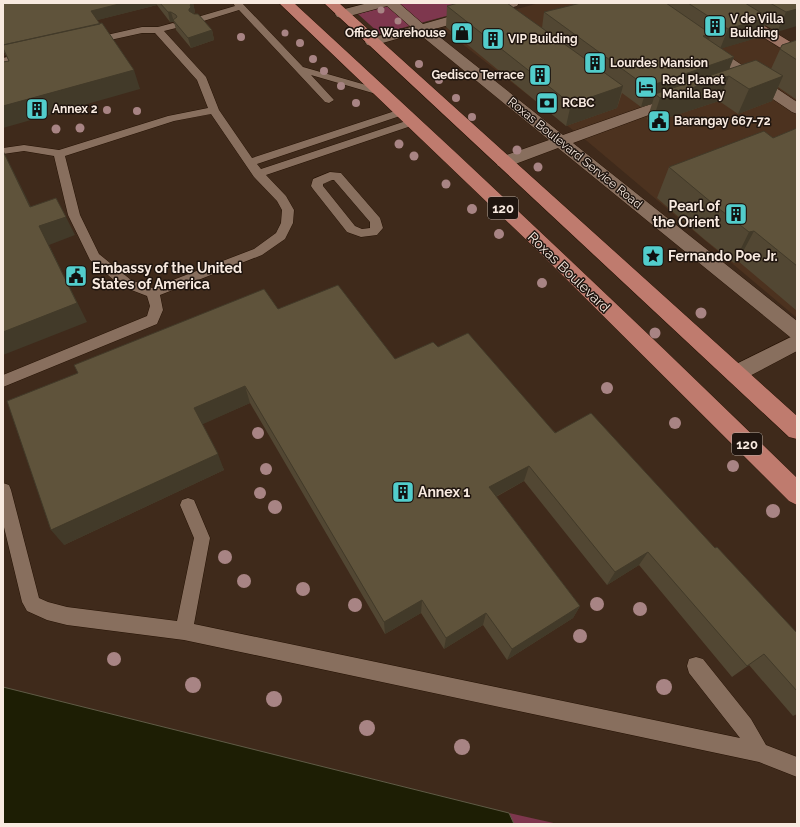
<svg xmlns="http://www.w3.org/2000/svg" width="800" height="827" viewBox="0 0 800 827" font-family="Raleway,sans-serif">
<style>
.built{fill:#4c321f}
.green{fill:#7e374e}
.water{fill:#1d1e04;stroke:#5f5b46}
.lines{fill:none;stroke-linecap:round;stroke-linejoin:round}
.service-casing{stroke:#251204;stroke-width:1}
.minor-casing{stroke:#251204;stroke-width:1}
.tertiary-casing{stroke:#251204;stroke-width:1}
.secondary-casing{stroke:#251204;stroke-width:1}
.trunk-casing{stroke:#251204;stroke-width:1}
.service{fill:#886f5e;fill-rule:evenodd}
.minor{fill:#886f5e;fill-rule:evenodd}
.tertiary{fill:#886f5e;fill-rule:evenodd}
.secondary{fill:#9d7464;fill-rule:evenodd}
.trunk{fill:#bf7b6e;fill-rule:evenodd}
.tree{fill:#a88484}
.wall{fill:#524733}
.shaded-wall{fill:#423a29}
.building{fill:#5f533b;stroke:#423a29}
.labels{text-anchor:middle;stroke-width:3;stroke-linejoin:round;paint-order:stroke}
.far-poi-label{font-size:12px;font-weight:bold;fill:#f8eae0;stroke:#1f150f;text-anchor:start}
.far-street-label{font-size:12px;fill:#f8eae0;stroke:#1f150f}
.shield{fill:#1f150f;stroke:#b7aaa1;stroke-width:1}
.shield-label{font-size:13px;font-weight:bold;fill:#f8eae0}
.poi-label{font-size:14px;font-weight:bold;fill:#f8eae0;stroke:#1f150f;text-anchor:start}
.street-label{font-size:14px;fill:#f8eae0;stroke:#1f150f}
</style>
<rect width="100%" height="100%" fill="#3f2a1b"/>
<path class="built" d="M539,3H706L797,59V318L587,141L443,29Z"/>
<path class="green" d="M400,3H494L380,34L358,14Z
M509,813L558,824H514Z"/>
<path class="water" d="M3,687L509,813L514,824H3Z"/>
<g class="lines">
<g class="service-casing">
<path id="service" d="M233,3H242L303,67L387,91L388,93L383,96L311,75L334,100L329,103L325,102L239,10L197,23L192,20L194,18L235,6Z
M173,23L178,26L176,28L164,31L206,77L219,110L252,158L398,110L402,109L407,112L406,114L257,164L261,169L409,120L413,119L418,122L417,124L266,175L286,196L294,210L293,223L285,239L262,255L160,295L163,310L157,324L3,387V375L147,316L150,306L147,296L121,286L90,260L68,215L54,156L24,151L3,154V148L24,145L59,150L168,116L208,108L197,80L155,33H142L92,44L87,41L89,39L142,27H158ZM211,114L254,177L277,201L282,210L281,223L276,233L254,249L152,288L131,280L99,254L80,215L65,156L174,121Z
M27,52L30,53L32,55L30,57L3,64V58Z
M330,172L341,173L380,218L383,228L377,235L361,237L347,232L313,189L311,186L313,179ZM332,180H334L370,222V228L362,229L355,226L323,186V184Z
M3,483L9,485L11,490L39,598L48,602L67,607L177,621L194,538L180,505L182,500L188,498L194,500L210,538L194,624L740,738L689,673L687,666L689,659L696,657L703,659L751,719L766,745L797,757V777L759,762L184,640L67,625L47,620L27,611L22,602L3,523Z"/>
</g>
<g class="minor-casing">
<path id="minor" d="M368,3H399L423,24L497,3H519L517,6L431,30L563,135L674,96L679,94L684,96L687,99L684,102L573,143L797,321V340L790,337L558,148L510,166L504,167L498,166L496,162L498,158L549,140L418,33L372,46L367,45L365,42L367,39L411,27L387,6L342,18L337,17L335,14L337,11Z
M707,44L712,45L797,102V114L792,112L702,51L700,48L702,45Z"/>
</g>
<g class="tertiary-casing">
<path id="tertiary" d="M797,334V351L742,380L735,382L728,380L724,374L728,368Z"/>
</g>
<g class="secondary-casing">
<path id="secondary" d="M711,3H727L797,46V56L792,55L713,6Z"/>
</g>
<g class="trunk-casing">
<path id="trunk" d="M279,3H294C464,159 632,317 797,478V505L789,501L537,250Z
M324,3H339L797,416V439L789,437Z"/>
</g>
<use href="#service" class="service"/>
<use href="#minor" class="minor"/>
<use href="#tertiary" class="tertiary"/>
<use href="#secondary" class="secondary"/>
<use href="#trunk" class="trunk"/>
</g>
<g class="tree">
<circle cx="381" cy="10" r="3.5"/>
<circle cx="398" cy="21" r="3.5"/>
<circle cx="285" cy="33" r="3.5"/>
<circle cx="241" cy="37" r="4"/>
<circle cx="300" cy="43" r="4"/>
<circle cx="313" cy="59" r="4"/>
<circle cx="419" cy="64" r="4"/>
<circle cx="324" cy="71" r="4"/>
<circle cx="439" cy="80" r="4"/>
<circle cx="341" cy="86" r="4"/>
<circle cx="456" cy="98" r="4"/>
<circle cx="356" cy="103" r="4"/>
<circle cx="107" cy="110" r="4"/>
<circle cx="137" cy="111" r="4"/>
<circle cx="472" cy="117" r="4"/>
<circle cx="80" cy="128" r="4.5"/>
<circle cx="56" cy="129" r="4.5"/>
<circle cx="399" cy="144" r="4.5"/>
<circle cx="517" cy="150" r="4.5"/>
<circle cx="414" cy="156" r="4.5"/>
<circle cx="538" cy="167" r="4.5"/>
<circle cx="446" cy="184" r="4.5"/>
<circle cx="472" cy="209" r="5"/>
<circle cx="499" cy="234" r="5"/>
<circle cx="542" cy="283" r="5"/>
<circle cx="701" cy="313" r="5.5"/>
<circle cx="655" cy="333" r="5.5"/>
<circle cx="607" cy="388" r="6"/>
<circle cx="675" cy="423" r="6"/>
<circle cx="258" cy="433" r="6"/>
<circle cx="733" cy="466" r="6"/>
<circle cx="266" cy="469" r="6"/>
<circle cx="260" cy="493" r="6"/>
<circle cx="275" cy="507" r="7"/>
<circle cx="773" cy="511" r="7"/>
<circle cx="225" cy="557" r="7"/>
<circle cx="244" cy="581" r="7"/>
<circle cx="303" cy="589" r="7"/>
<circle cx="597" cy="604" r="7"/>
<circle cx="355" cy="605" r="7"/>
<circle cx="640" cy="609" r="7"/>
<circle cx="580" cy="636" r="7"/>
<circle cx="114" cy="659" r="7"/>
<circle cx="193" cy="685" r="8"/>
<circle cx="664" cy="687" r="8"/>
<circle cx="274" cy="699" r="8"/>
<circle cx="367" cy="728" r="8"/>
<circle cx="462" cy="747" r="8"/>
</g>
<path class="wall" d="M3,3H193L195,12L193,14L212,30L214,40L191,48L176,30L174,22H170L157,5L97,20L140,89L9,61L3,50Z
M581,3H797L777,32L765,25L760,37L722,48L730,68L771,69L782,45L797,40V100L778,87L772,101L738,114L719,101L652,123L647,119L652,104L641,107L622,93L617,108L566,126L446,27L447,6L542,28L544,12Z
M797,128V311L738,261L734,263L704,239L657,198L669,167L773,138Z
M278,309L395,359L438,347L715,548L797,633V714L793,716L749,665L732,677L639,565L607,585L524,481L496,497L580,606L573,618L507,660L483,625L444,649L421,613L385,634L250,403L202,424L224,470L64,545Z"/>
<path class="shaded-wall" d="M123,3H156L157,5L94,21L91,11Z
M192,3H193L195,12L193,14L191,19L189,9L190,5Z
M797,9V26L777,32L786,12Z
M168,12H171L174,22H170Z
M768,17L760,37L720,49L728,29Z
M212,30L214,40L191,48L188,38Z
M711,34L704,54L703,36Z
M734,57L726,77L729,76L719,101L652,123L660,98L655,94L652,104L641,107L647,87Z
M134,70L140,89L3,128V106Z
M783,76L772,101L738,114L749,89Z
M623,86L617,108L566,126L571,104Z
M3,150L40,225L66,217L75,235L49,245L87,322L3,355V332L30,207Z
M754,231L738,261L734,263L749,232Z
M245,386L250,403L201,425L194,408Z
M218,454L224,470L64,545L51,530Z
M529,466L524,481L486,502L489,487Z
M648,552L639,565L607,585L615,572Z
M422,600L421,613L385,634L384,622Z
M580,606L573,618L507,660L512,649Z
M486,613L483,625L444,649L446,638Z"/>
<path class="building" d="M3,3H123L91,11L100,24L3,45Z
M160,3H192L190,5L191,7L189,9V11L194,14H198L212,30L188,38L173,20L177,17L176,15L171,12H168Z
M458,3H507L623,86L571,104L447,6Z
M581,3H666L711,34L703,36L734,57L647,87L544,12Z
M688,3H745L768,17L728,29Z
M770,3H797V9L786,12Z
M102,23L134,70L3,106V62L9,61L3,48V45Z
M797,40V60L780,49L782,45Z
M756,60L783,76L749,89L729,76L660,98L655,94Z
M797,128V266L754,231L749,232L718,208L669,167L764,131L773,138Z
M3,151L30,207L56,198L66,217L39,226L77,303L3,332Z
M338,285L395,359L433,342L438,347L468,333L555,433L591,413L715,548L717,547L797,633V691L764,654L747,666L648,552L615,572L529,466L489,487L580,606L512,649L486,613L446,638L422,600L384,622L245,386L194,408L218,454L51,530L7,401L78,373L74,365L264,289L278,309Z"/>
<defs>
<g id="building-square" transform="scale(1.15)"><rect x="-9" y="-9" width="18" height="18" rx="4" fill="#52cdcc" stroke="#1f150f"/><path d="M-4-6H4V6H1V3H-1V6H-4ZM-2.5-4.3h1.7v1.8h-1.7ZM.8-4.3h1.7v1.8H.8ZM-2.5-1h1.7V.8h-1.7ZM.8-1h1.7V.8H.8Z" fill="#111"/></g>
<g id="shop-square" transform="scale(1.15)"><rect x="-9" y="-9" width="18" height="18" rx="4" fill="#52cdcc" stroke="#1f150f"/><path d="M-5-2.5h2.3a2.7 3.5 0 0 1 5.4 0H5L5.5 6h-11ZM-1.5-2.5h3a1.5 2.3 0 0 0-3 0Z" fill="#111"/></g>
<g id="hotel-square" transform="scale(1.15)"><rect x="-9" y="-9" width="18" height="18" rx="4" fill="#52cdcc" stroke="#1f150f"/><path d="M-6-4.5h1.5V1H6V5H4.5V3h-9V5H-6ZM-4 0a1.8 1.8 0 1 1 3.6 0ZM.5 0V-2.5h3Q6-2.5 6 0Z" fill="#111"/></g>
<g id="bank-square" transform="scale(1.15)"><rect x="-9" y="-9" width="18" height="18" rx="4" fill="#52cdcc" stroke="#1f150f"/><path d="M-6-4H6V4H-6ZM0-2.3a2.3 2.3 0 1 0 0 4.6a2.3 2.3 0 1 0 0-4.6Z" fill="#111"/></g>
<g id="civic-square" transform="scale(1.15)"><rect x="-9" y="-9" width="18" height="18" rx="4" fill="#52cdcc" stroke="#1f150f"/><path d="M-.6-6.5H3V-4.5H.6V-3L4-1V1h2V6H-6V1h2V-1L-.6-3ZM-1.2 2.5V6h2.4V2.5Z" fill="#111"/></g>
<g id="sight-square" transform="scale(1.15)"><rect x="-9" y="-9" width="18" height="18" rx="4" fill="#52cdcc" stroke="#1f150f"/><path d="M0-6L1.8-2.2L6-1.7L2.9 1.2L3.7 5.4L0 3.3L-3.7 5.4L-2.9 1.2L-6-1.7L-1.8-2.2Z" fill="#111"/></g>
</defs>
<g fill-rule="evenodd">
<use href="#building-square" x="715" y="26"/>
<use href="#shop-square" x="462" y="33"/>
<use href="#building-square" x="493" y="39"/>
<use href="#building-square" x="595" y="63"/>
<use href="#building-square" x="540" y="75"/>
<use href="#hotel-square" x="646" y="87"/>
<use href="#bank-square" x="547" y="103"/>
<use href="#building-square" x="37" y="109"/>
<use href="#civic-square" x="659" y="121"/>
<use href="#building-square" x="736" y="214"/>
<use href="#sight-square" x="653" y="256"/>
<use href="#civic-square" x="76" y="276"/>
<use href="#building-square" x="403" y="492"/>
</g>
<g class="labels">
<g class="far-poi-label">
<text x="730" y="23">V de Villa<tspan x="730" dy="14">Building</tspan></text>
<text x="446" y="37" text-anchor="end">Office Warehouse</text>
<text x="508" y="43">VIP Building</text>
<text x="610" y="67">Lourdes Mansion</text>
<text x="524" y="79" text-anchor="end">Gedisco Terrace</text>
<text x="662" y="84">Red Planet<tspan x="662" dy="14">Manila Bay</tspan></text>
<text x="562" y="107">RCBC</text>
<text x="52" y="113">Annex 2</text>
<text x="674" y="125">Barangay 667-72</text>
</g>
<g class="far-street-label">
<text transform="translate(575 153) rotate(39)" y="4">Roxas Boulevard Service Road</text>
</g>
<g class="shield">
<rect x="488" y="197" width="30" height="22" rx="3"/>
<rect x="732" y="433" width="30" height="22" rx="3"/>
</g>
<g class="shield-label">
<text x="503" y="213">120</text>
<text x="747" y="449">120</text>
</g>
<g class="poi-label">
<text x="720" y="211" text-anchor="end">Pearl of<tspan x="720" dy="16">the Orient</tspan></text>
<text x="668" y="261">Fernando Poe Jr.</text>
<text x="92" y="273">Embassy of the United<tspan x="92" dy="16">States of America</tspan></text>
<text x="418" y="497">Annex 1</text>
</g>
<g class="street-label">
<text transform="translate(569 272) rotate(44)" y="5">Roxas Boulevard</text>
</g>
</g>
<rect width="800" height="827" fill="none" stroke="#f8eae0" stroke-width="8"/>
</svg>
